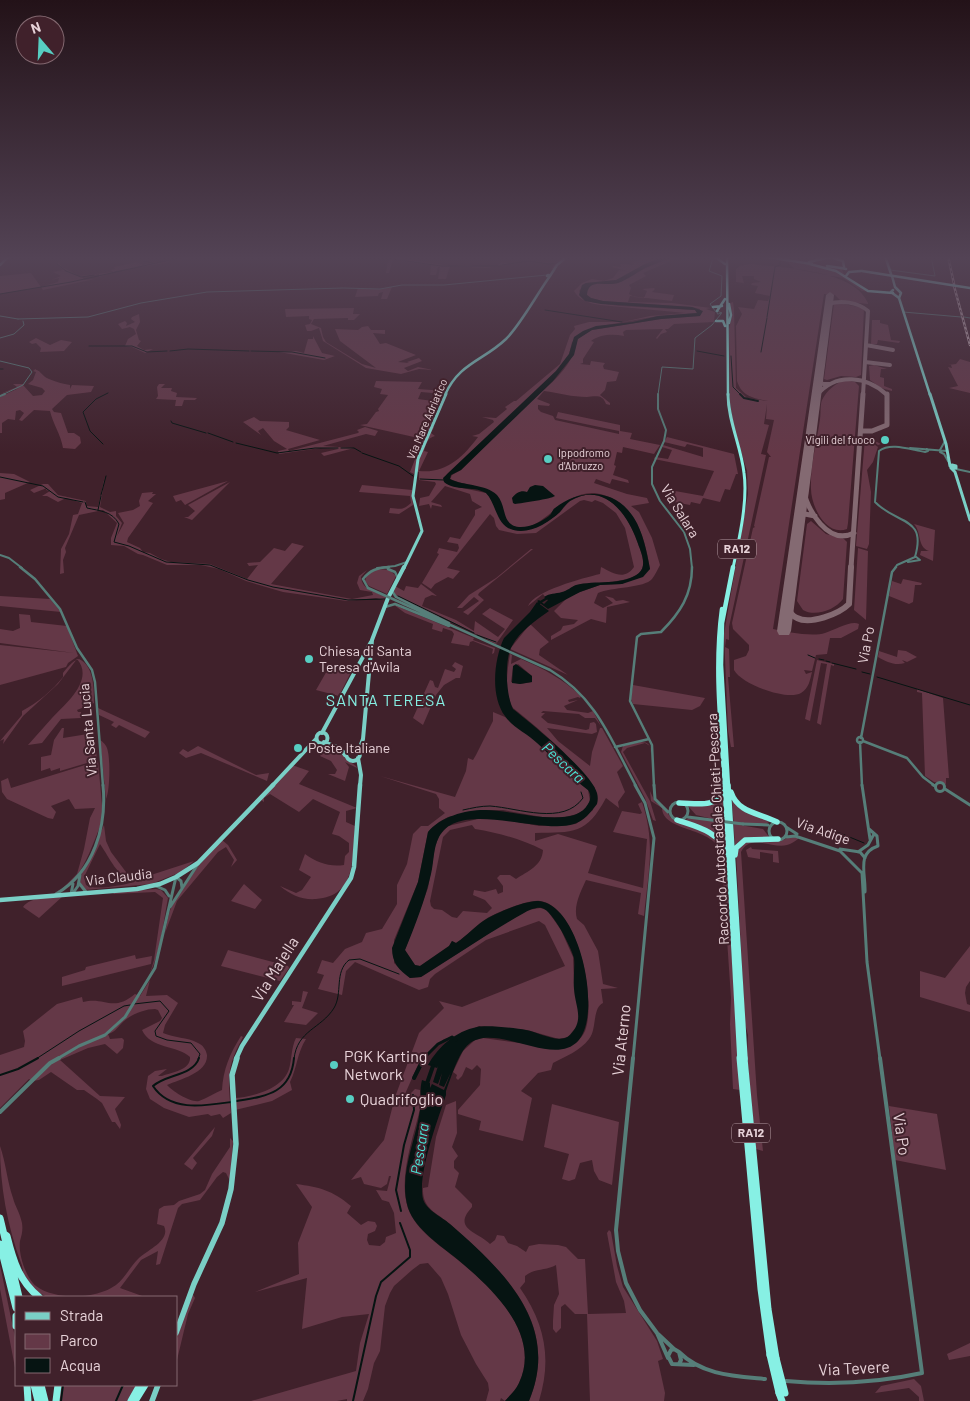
<svg xmlns="http://www.w3.org/2000/svg" width="970" height="1401" viewBox="0 0 970 1401" font-family="Barlow,sans-serif">
<style>
.green{fill:#643847;fill-rule:evenodd}
.water{fill:#061412}
.lines{fill:none;stroke-linecap:round;stroke-linejoin:round}
.stream-far1{stroke:#061412;stroke-width:1}
.stream{stroke:#061412;stroke-width:2}
.canal-far4{stroke:#061412;stroke-width:1}
.canal-far3{stroke:#061412;stroke-width:2}
.canal-far2{stroke:#061412;stroke-width:2.5}
.canal-far1{stroke:#061412;stroke-width:3}
.canal{stroke:#061412;stroke-width:4}
.taxiway-far2{stroke:#846a72;stroke-width:4}
.taxiway-far1{stroke:#846a72;stroke-width:5}
.taxiway{stroke:#846a72;stroke-width:6}
.runway{fill:#846a72;fill-rule:evenodd}
.minor-far4{stroke:#567e79;stroke-width:1}
.minor-far3{stroke:#567e79;stroke-width:2}
.minor-far2{stroke:#567e79;stroke-width:2.5}
.minor-far1{stroke:#567e79;stroke-width:3}
.minor{stroke:#567e79;stroke-width:4}
.major-far4{stroke:#7acfc6;stroke-width:2.5}
.major-far3{stroke:#7acfc6;stroke-width:3}
.major-far2{stroke:#7acfc6;stroke-width:4}
.major-far1{stroke:#7acfc6;stroke-width:4.5}
.major{stroke:#7acfc6;stroke-width:5.5}
.highway-far4{stroke:#87f0e4;stroke-width:2.5}
.highway-far3{stroke:#87f0e4;stroke-width:3}
.highway-far2{stroke:#87f0e4;stroke-width:4.5}
.highway-far1{stroke:#87f0e4;stroke-width:5.5}
.highway{stroke:#87f0e4;stroke-width:7}
.rail-casing{stroke:#c9b2b8;stroke-width:2.5}
.rail{stroke:#40212b;stroke-width:1;stroke-dasharray:2.5;stroke-linecap:butt}
.minor-bridge-far1{stroke:#567e79;stroke-width:2.5}
.minor-bridge{stroke:#567e79;stroke-width:3}
.highway-bridge-far1{stroke:#87f0e4;stroke-width:2.5}
.highway-bridge{stroke:#87f0e4;stroke-width:7}
.poi-dot{fill:#57cec2;stroke:#40212b;stroke-width:2}
.labels{text-anchor:middle;stroke-width:4;stroke-linejoin:round;paint-order:stroke}
.far-street-label{font-size:11px;fill:#e7d2d8;stroke:#40212b}
.far-poi-label{font-size:11px;fill:#e7d2d8;stroke:#40212b;text-anchor:end}
.shield{fill:#40212b;stroke:#b59da4;stroke-width:1}
.shield-label{font-size:12px;font-weight:bold;fill:#e7d2d8}
.street-label{font-size:14px;fill:#e7d2d8;stroke:#40212b}
.poi-label{font-size:14px;fill:#e7d2d8;stroke:#40212b;text-anchor:start}
.water-label{font-size:15px;font-style:italic;fill:#49e5d7;stroke:#40212b}
.quarter-label{font-size:16px;letter-spacing:1px;fill:#85efe3;stroke:#40212b}
.near-street-label{font-size:16px;fill:#e7d2d8;stroke:#40212b}
.near-poi-label{font-size:16px;fill:#e7d2d8;stroke:#40212b;text-anchor:start}
</style>
<rect width="100%" height="100%" fill="#40212b"/>
<path class="green" d="M47,256H58L55,258L62,267L79,276L113,272L111,270L115,269L114,267L137,262L143,265L150,263L149,261L160,263L180,257L201,256L179,261L177,258L165,263L116,271L99,277V274L82,277L84,280L95,279L43,290L41,287L0,294V276L31,273L41,287L58,282L59,278L51,280L61,276L53,272L63,270L57,264L54,258Z
M333,256L349,257L355,259L376,256L402,258L450,266L468,265L484,267L497,266L502,262L512,264L528,260L552,263L563,258L553,269H551L555,264L531,261L486,268L450,266L446,279H438L440,267H438L436,275H430L431,265L405,262L393,259L389,273H386L388,259L362,260Z
M630,256H666L645,264L617,280L586,283L579,291L585,301L619,306L695,310L697,313L658,316L595,327L572,342L569,354L556,371L447,474L444,481L453,486L486,493C497,504 497,522 512,529C527,535 549,522 560,512C564,508 566,504 570,501C603,481 627,512 637,541C640,550 648,565 639,573C627,584 593,582 577,585C573,586 570,589 567,591C560,594 552,593 545,597L543,594L528,606C534,591 583,578 600,574L601,567C613,573 624,581 634,567L625,528L616,513L603,503L595,500L592,502L584,500L580,501L536,533L517,534L499,530L496,526L494,518L490,514L447,568L460,571L453,579L448,577L435,584L431,589L422,583L439,554L437,553L439,548L457,552L459,548L458,544L447,542L450,537L460,539L475,515V510L482,507L472,501L470,494L445,486L431,502L441,505L442,507L432,505L431,509L429,504L419,506L420,498L429,496L436,484L435,482L419,480V472L415,471L414,474L410,472L423,439L360,425L367,424L376,412L379,411L378,409L388,395L380,394L382,389L374,387L376,381L422,382L418,389L445,391L444,394L421,392L418,399L440,402L430,426L434,427L431,433L435,436C427,438 426,444 424,451L428,452L419,471C446,474 463,457 478,437L472,436L479,434L494,422L493,420L482,417L496,418L507,409L505,407L514,401H516L560,364L570,335L575,329L574,326L589,322H623L650,316L686,313L600,305C589,303 580,301 574,291L582,283L592,279L604,281L613,278L619,270L626,271L612,267L613,266L621,267L620,264H622L637,265L630,263L643,259Z
M674,256L678,258L643,273L646,276L629,285L631,288L629,294L634,297L644,298L647,291L642,289L654,288L655,289L652,292L674,295L672,301L630,296L628,302L672,303L711,308L706,309L715,312L714,322L674,324L668,329H665L667,332L661,334L657,339L656,338L663,329L626,330L623,332L624,336C613,334 601,334 591,341L594,342L583,359V363L580,364L590,365L591,361L605,363L603,366L604,369L619,372L616,381L607,382L605,390L600,395L610,403V405L606,404C605,402 604,399 602,398C598,395 591,397 587,397C572,397 559,393 544,391L537,399L550,404L549,406L538,405V409L541,412L553,416L555,420L619,434V431L556,418L558,412L620,425V431L632,433L630,439L660,445L654,454L623,447L622,453L617,452L614,465L616,466L613,475L628,480L629,483L612,479L610,484L596,479L594,483L627,494L647,498L649,503L631,506L639,512L652,538L660,565C658,569 655,575 652,579C645,588 611,587 598,593L594,603L603,608L613,603L605,596L613,598L616,601L623,600L630,602L607,607L606,623L591,619L551,640V636L561,630L563,626L574,624L578,620L561,618L554,611L568,597L580,592L600,585L622,584L650,569C646,544 639,514 615,500C567,471 544,541 512,526C503,521 501,504 497,496C484,485 465,486 450,479L452,475L461,470C481,449 500,429 521,410C541,391 575,369 577,339L592,330L661,319L700,316V309L692,307L603,301L591,298L587,295V289L590,286L596,283H617L648,267Z
M779,260L842,269L844,275L837,273L867,291L891,294L862,291L843,278L795,269L787,262Z
M750,264C782,268 854,269 868,303V304L841,301L835,295L824,294L773,629C785,632 813,637 825,633C835,630 851,620 859,624L858,629L841,638H830L827,654L816,655L812,671L804,670L806,674L812,672C810,680 809,688 801,693C787,701 741,684 734,670V660L746,656L749,650V645L733,629L732,623L753,528L755,527L754,526L769,457H771L767,452L774,420L766,419L767,404L764,424L769,425L761,454L766,455L729,627V640L726,639L725,647L729,649L730,677H728L734,747H731L728,731L724,634L748,494L747,471L734,429L730,403L729,329L732,315L730,303L733,302L734,309L736,388L747,398L768,401C754,398 742,397 737,381L736,326L742,314L738,307L754,309L758,300L768,301L770,296L755,293L758,286L751,285L752,283L761,282L754,279V276H742L744,283L736,282V269L740,266Z
M392,287L387,299H381L383,292L379,293L378,296L355,297L358,288L379,289Z
M838,303L864,308L861,375L856,377L841,376L827,380L824,379L834,304Z
M354,308L353,314H360L354,320H348V318L314,319L311,324L321,328L323,337L326,342L362,364L376,368L340,341L335,329L358,330L362,327L368,326L371,330H385V334L373,333L380,344L386,343L416,355L398,362L409,363L407,362L419,358L422,361L404,368L408,371L418,367L433,370L419,369L401,374L366,368L323,341L319,328L311,331H307L305,325L310,324L312,320L309,319V316L286,317L285,309Z
M139,314L140,322L136,330L139,340L141,341L137,346L144,350L153,349L145,353L132,347L125,346L128,339L136,334L134,329L130,327L122,329L118,324L125,321L127,323L126,326L135,322L131,319L132,317Z
M872,320H880V323L888,325L891,340L900,341L899,343L878,340L877,344H871Z
M313,336L322,353L335,356L324,360L279,352L296,351L304,353L308,339H313Z
M36,338L50,345L61,340L72,342L64,351L40,352L41,348L36,343L32,344L29,342Z
M960,359L970,362V393L949,388L958,386L948,367L952,368L951,365H948L956,364Z
M874,365L887,369H881L880,377L884,378V386L892,389V391L881,388L870,380L869,366Z
M32,369C41,369 41,376 49,379C56,382 63,384 70,385V389L72,385L94,386L91,392L67,395L52,409L54,412L61,413L68,433H74L80,437L81,443L75,449L63,448C61,435 53,424 50,411L34,410L22,421L19,420L24,413L20,410L16,411L15,420L8,419L2,423V433H0V397L19,388L0,394L17,387L13,384H24L19,388L23,385L33,396L42,395L45,391L42,388L28,384L33,380L36,372L33,371L36,369Z
M845,380L855,382L859,386L848,523L847,529C826,537 811,506 811,489C810,466 817,441 820,419C821,413 820,405 822,400C827,390 836,383 845,380Z
M159,384H165L161,388H172L171,391L177,393L176,397L197,398L195,400H184L182,406H175L176,400L156,399L158,396L157,387Z
M254,417L260,421L289,422V427L286,430L320,440L288,449L289,451L358,433L359,432L357,430L365,427L378,431L375,436L366,434L323,446L354,448L324,456L321,453L338,449L320,448L279,454L278,451L287,449L274,441L263,428L258,431L261,435L243,422Z
M667,437L734,454L738,474H736L730,490L725,489L720,502L703,498L700,504L691,502L690,505L674,502L675,491L703,496L714,471L654,459L655,457L668,459L672,450L662,447L663,445L703,457V448L687,444L685,447L664,442Z
M867,437L881,444L878,445L874,442L872,443L878,447L873,462L867,470L871,492L869,544L867,549L856,546L865,438Z
M0,473L14,474L30,482L5,493V499L0,500Z
M105,476L100,507L110,512L116,511V516L122,523L117,536L124,523L118,513L133,510L140,506L139,501L142,493L153,492L152,494H156L148,501L153,503L128,538L127,542L140,548L143,552L150,553L161,559L171,562L210,564L247,579L258,565L249,566L247,563L260,562L274,548L285,551L292,543L304,546L271,584L352,599L373,595L372,592L360,590L357,583L359,576L367,570L361,577C362,590 376,592 386,597L384,600L376,598L347,601L283,592L246,581L219,569L201,565H167L143,555L138,554L124,546L111,545V538L117,523L103,510L79,515L65,548L66,552L63,560L64,573L60,574L61,549L69,534L73,515L78,514L82,503L66,498L58,502L47,496H42L50,491L46,490L47,488L34,493L30,490L43,484H48L58,495L86,501V506L98,507Z
M228,481L185,505L181,500L176,502L173,496Z
M230,482L192,520L184,517H188L195,511L188,505Z
M362,485L412,490L413,505L399,514L389,513L390,508C403,509 403,510 411,503L410,496L359,492Z
M811,521L826,534L844,539L847,542L843,599C835,610 815,617 803,610L797,601L807,524Z
M914,524L935,530L933,561L920,555L921,551H929C917,547 922,533 914,524Z
M858,548L868,551L866,620L854,610Z
M531,549H533L479,593L478,595L484,600L468,615L463,612L479,601L474,597L462,608H457L469,595L496,578Z
M379,569L390,570L396,576L387,594L369,586L365,581L367,574Z
M903,579L922,583L921,585H915L913,602L909,604L889,596L892,581L901,584Z
M421,584L437,596L432,595L425,598L422,606L456,620L474,631L475,621L498,637L505,629L482,614L490,608L513,620L496,644L440,616L438,618L399,600L393,591L395,586L404,591L406,586L418,588Z
M0,596L50,599L61,612L0,606Z
M394,605L474,638L473,640L495,648L494,653L492,654L493,649L473,641L470,642L469,646L451,643L454,634L452,631L443,628L442,632L432,629L433,624L405,613Z
M19,614L30,615L31,622L67,626L78,656L68,663L66,667L0,685V645L74,653L0,643V629L13,631L20,628Z
M530,624L549,642L540,649L539,655L568,675L510,649Z
M898,650L906,651L917,657L907,662L902,660L905,663C895,666 887,662 878,657L879,651L897,657Z
M510,654L512,655L511,664L521,659C544,669 563,679 581,696L580,698L578,697L568,700L569,702L578,700L564,706L567,710L588,713L593,711L601,726L595,718H585L579,714L543,711L541,713H545L541,717L548,723L586,730L589,729L590,723L594,722L596,724L597,732L592,734L547,728L558,741L590,766L592,752L600,728H602L623,766L617,772L625,792L618,802L619,808L606,798C586,835 574,832 535,833V841L558,834L597,846L588,873L643,888L647,839L613,832L622,811L640,814L642,813L638,804L642,802C656,843 648,875 644,916L638,914L641,893L586,880C581,891 573,906 577,919L584,925L598,951L603,984L618,988L601,989L603,1003C592,1008 597,1030 589,1039C580,1051 566,1056 553,1063L551,1070L538,1073L521,1091L532,1098L523,1141L479,1130L481,1121L458,1114V1110L480,1085L481,1069L477,1065L472,1070L466,1067L462,1076L458,1080L456,1078L457,1075L453,1072L463,1051L475,1040L483,1038L520,1043H576C579,1040 583,1036 585,1031C597,1000 578,906 540,901C529,899 495,913 486,919C475,926 467,936 456,943L452,941L449,946L420,966L415,965L405,950L428,888L435,847L439,836L448,826L478,819H501L539,826L576,824L593,810L595,788C572,757 543,732 513,708C504,691 507,673 510,654ZM518,664L532,676V682L520,684L511,682L513,668ZM472,825L475,829C499,833 521,839 543,850C542,866 528,871 516,879L510,875H500L497,878L503,886V892L498,894L496,889L485,892L474,890L473,895L485,900L492,908L487,913L463,911L457,918L452,917L442,910L434,909L431,906L430,901L443,837L450,830Z
M77,659L58,684L23,716L3,744L4,739L0,741L22,715V711C37,703 53,690 63,677V673C67,668 72,661 79,659C94,666 94,688 94,703L77,710L78,712H81V718L61,719L42,743L28,745C36,736 44,727 52,718C65,704 95,680 77,659Z
M817,660L834,664V666L831,665L821,725L817,723L827,664L821,663L810,721L805,719Z
M455,662L463,666L460,678H456L444,685L436,695L423,725L413,718L430,680L433,681L435,687L438,688L445,669L454,672L456,669L452,666Z
M328,669L351,672L339,696L316,690Z
M633,685L705,698L700,706L692,710L633,704L631,699Z
M917,689L943,698L949,778H946V784L934,782L925,776L922,693L917,692Z
M98,708L150,732L145,738L119,725L116,728L111,725L114,722L99,715Z
M493,712L505,717L537,742L569,775L588,790L590,801L586,809L577,814L565,817H542L503,810H483L448,817L439,822L428,832L418,882L394,940V963L410,978L421,977L502,925L528,910L540,908L547,910L561,930L573,957L574,983L579,1010V1020L577,1026L568,1037L559,1039L527,1030L479,1026L455,1037L444,1039L421,1058L405,1094L408,1096L415,1089L420,1090C420,1096 421,1103 420,1109C413,1139 398,1178 408,1208C416,1231 440,1245 458,1260C492,1288 542,1334 519,1383C516,1390 510,1395 505,1401L501,1398L500,1401H486L489,1390L488,1383L476,1364L461,1335L448,1294L441,1278L428,1263L420,1264L412,1270L394,1286L390,1293L385,1306L380,1351L374,1363L368,1389L363,1401H347V1399L337,1401H251L356,1371L360,1343L369,1314L342,1317L302,1329L307,1278L255,1292L299,1274L298,1243L312,1207L296,1184C319,1187 332,1190 351,1206L347,1213L361,1225L368,1221L375,1222L377,1226L375,1231L368,1234L367,1240L369,1245L380,1246L385,1242L386,1237L396,1233L394,1213L389,1202L382,1200L376,1190L387,1191L391,1176H389L387,1184L381,1188L364,1184L361,1177L351,1180L384,1140L395,1097L419,1033L444,1008L439,1001L462,1007L565,966L545,925L539,921L486,940L435,974L430,979L428,987L419,990L355,962L346,971L342,995L318,989L324,975L317,973L322,960L333,963L345,949L362,942L366,933L382,929L397,904V885L407,864L413,834L421,826H428L445,813L439,808V799L436,794L380,776L455,797L466,771L468,758L473,760L476,755L493,721Z
M62,728H64L63,738L94,733L97,760L60,771V768L51,771L50,768L41,771V757L51,755L54,740Z
M100,740C103,742 104,743 106,746C111,753 110,792 106,799Z
M640,742C649,742 651,745 651,754L650,746L645,743L627,748L623,752L650,801L656,821L653,820L645,798L621,752L623,746Z
M326,743L343,751L345,758L356,766L357,768L345,762L349,767L345,781L328,774H335L337,770L331,761L320,756L327,748Z
M198,746L256,775L269,773L267,781L201,753L186,758L179,753L183,749L188,752Z
M98,761L103,816L101,824C92,846 80,886 54,893L63,888L77,874L84,849L90,818L95,808L75,809L69,799L51,806L56,812L53,819L48,818L7,799L2,792L1,781L8,778L11,788Z
M292,765L309,771L299,784L357,808L346,811V822L355,826C352,858 357,896 316,899C302,900 291,895 280,886L296,893L302,890L311,877L299,870L305,854C318,863 329,867 344,865L345,856L349,852V843L339,836L332,834L340,812L313,799L299,812L270,794L264,798V802L261,800Z
M650,791L655,802L665,809L671,818L711,834L725,850L740,1090L733,1089L730,1024L731,998L721,851C710,826 663,832 662,808L651,801Z
M723,797L726,845L686,820L689,818L713,819L696,815L688,806L704,805Z
M732,800L770,821L765,825H740L763,829L770,838C757,837 743,834 735,846Z
M104,825L106,841L111,852L126,872L132,876L151,875L194,861L181,872L151,884L85,890L80,882L82,872ZM100,844C111,860 116,875 134,882C124,885 94,891 86,885L84,877Z
M790,837H798V839C795,841 791,844 787,845C772,849 750,833 741,852L757,1095L763,1151L756,1149L747,1055L748,1035L745,1024L736,853L740,844L753,839L781,841Z
M222,840L228,845L237,860L231,867L234,860L226,847L218,852L177,901L165,933C167,924 168,914 172,906C184,881 203,860 222,840Z
M751,847L752,849L778,851L779,863L773,862V854L760,852V859L748,857L746,850Z
M244,884L262,900L255,909L231,901Z
M156,889L161,890L168,898C163,923 161,951 150,973L154,960L163,898L155,892L113,894L115,892Z
M63,896L39,918L23,907C31,896 50,898 63,896Z
M970,946V981L966,987L965,993L967,1004L970,1005V1012L920,997V971L945,978Z
M228,950L288,966L289,968L280,981L221,966Z
M135,955L136,959L152,956L151,964L62,986V977L85,970L86,967Z
M150,980L146,996L167,995L178,1003L165,1025L163,1033C174,1038 187,1037 198,1043C203,1045 206,1050 207,1055C208,1073 180,1079 167,1085C172,1091 191,1103 199,1101C207,1098 215,1093 222,1090C223,1070 230,1053 241,1036L243,1037C226,1067 228,1080 231,1113L223,1118L220,1114L211,1116L208,1114L189,1117L164,1108L150,1099L146,1089L148,1076L155,1071L167,1069L158,1076H162C173,1072 191,1070 190,1057C178,1045 150,1049 142,1030L160,1021L162,1018L158,1010L155,1009C144,1009 129,1015 121,1024C116,1029 115,1032 108,1034L110,1039L122,1038L124,1040L123,1048L117,1054L105,1044L88,1048L60,1060L100,1096L125,1097L115,1109L121,1125L120,1129L115,1122H112L102,1103L97,1099L84,1090H77L51,1072L39,1080L32,1081L29,1079L0,1108V1055L24,1047L25,1041L23,1031L57,1004L82,997L83,1002C105,996 112,1013 135,994L140,996Z
M303,991L308,992L302,1008L318,1013L306,1025L284,1022L294,1005H292V1001L301,1002Z
M296,1038L306,1039C297,1053 297,1068 290,1082L292,1090L272,1101L235,1110L234,1098C252,1097 283,1089 289,1069C292,1059 291,1048 296,1038Z
M456,1101L457,1133L452,1147L458,1156L454,1161V1168L459,1173L455,1187L472,1204V1207C452,1229 477,1231 490,1244L495,1240L497,1235L504,1236L508,1243L517,1246L526,1252L529,1246L539,1244L558,1245L566,1247L578,1259H585L588,1314L626,1313L624,1301L616,1282L607,1233L609,1230L611,1232L617,1266L623,1287L657,1341L663,1359L658,1361L665,1393L664,1401H590L587,1314H575L565,1304L561,1307V1328L556,1333L553,1329V1321L554,1305L559,1294L556,1265C546,1271 534,1268 525,1276V1282L520,1288C545,1324 552,1359 539,1401H529C561,1324 504,1272 451,1225C436,1212 422,1209 423,1188L428,1187L436,1137L446,1105Z
M552,1104L619,1122L612,1185L599,1180L594,1171L592,1160L580,1163L575,1179L569,1181L562,1179L569,1154L544,1147Z
M889,1106L937,1114L946,1170L895,1160Z
M215,1127L212,1136L193,1158L197,1163L192,1170L184,1164Z
M230,1138L233,1141L230,1181L226,1173L223,1172L217,1177L200,1200L182,1204L178,1208L160,1264L156,1265L158,1251L141,1260L120,1288L145,1297H47C39,1293 28,1286 24,1278C23,1273 23,1267 21,1263C7,1225 0,1186 0,1146C6,1163 7,1181 13,1198C15,1206 20,1213 22,1223C23,1230 22,1234 20,1241C18,1254 26,1278 36,1286C56,1301 97,1299 116,1285C125,1278 130,1267 138,1259C147,1250 171,1241 164,1226L157,1224L159,1209L164,1206L174,1205L179,1201L200,1194L205,1190L212,1174L230,1147Z
M0,1265L16,1342V1373L0,1289Z
M192,1293L195,1298L188,1314L176,1364V1341Z
M970,1343V1356L949,1360L947,1354Z
M914,1379L921,1386L924,1401H919V1397L909,1388L875,1393L881,1386Z
M59,1385H138L128,1401H58Z"/>
<path class="water" d="M666,256H674C665,260 655,264 645,268C636,273 627,280 618,283C606,287 588,277 587,295L591,298L603,301L692,307L703,311L700,316L661,319L592,330L578,339L574,355L553,381L461,470L451,475L450,479C464,486 486,484 497,495C507,506 501,525 519,527C529,528 544,521 551,514C552,512 553,509 555,508C581,488 615,488 634,518C643,532 647,553 650,569L643,577L622,584L600,585L580,592L548,609L537,601L539,600L544,604L548,600L544,597C550,593 555,594 562,592C567,591 571,587 576,585C594,580 623,586 639,573C648,565 640,550 637,541C627,513 603,481 570,501C566,504 563,508 560,512C547,524 526,537 508,528C496,521 495,502 486,493C472,485 456,492 444,482L443,478L556,371L569,354L574,337L583,331L596,326L633,322L658,316L697,313L695,310L601,304L585,301L579,295L582,285L586,283L616,280L645,264Z
M535,485L543,486L555,496C551,499 522,503 515,504L513,503L512,498C516,493 521,490 527,492L530,487Z
M537,602L541,605L540,606L541,605L549,611C535,621 520,631 512,646C504,660 506,695 513,709C532,724 591,772 597,793C598,797 598,800 597,804C591,812 584,821 574,824C540,835 459,799 439,837C433,848 434,862 431,874C425,900 415,926 405,950L415,965L420,966L449,946L452,941L456,943C468,935 477,924 488,918C499,912 527,900 538,901C580,903 603,1014 578,1041C553,1068 496,1022 469,1044C458,1053 451,1078 446,1091V1095C438,1119 417,1175 423,1199C426,1210 442,1217 450,1224C504,1271 561,1325 529,1401H505C510,1395 516,1390 519,1383C542,1334 492,1288 457,1259C440,1245 416,1230 408,1208C398,1175 416,1141 420,1110C422,1100 419,1091 422,1080L430,1083V1088L432,1084L444,1090L451,1072L444,1087L439,1085L442,1073L438,1084L433,1082L438,1066L437,1068L428,1065C438,1047 456,1031 477,1027C488,1025 515,1028 526,1030C539,1032 559,1045 570,1035C585,1020 575,1006 574,989C573,979 575,968 574,958C571,947 553,911 542,908C536,907 529,910 524,913C488,933 455,956 421,977L410,978C399,970 392,963 392,948L418,882L428,832C440,817 465,810 484,810C509,809 574,831 588,804C591,799 591,794 588,790C581,784 573,779 567,773C557,764 548,752 537,743C527,733 513,728 505,716C490,696 494,659 504,638L530,612Z
M516,664L532,676V682L520,684L512,683L513,666Z"/>
<g class="lines">
<path class="stream-far1" d="M49,256L57,260V264L66,271
M332,256L359,259H392L441,266H501
M637,256L659,259
M54,258L61,256
M568,258L571,256
M144,261L153,263
M502,265L529,261L549,264L557,263
M775,267L780,265V261
M66,271L81,277L94,275
M0,294L71,282L188,256
M545,310L622,322
M767,317L775,267
M89,346H132L147,352L167,351
M170,351L188,349L249,351
M251,351L292,352L325,358
M761,352L767,318
M0,369H3
M171,421L172,423L206,433
M208,433L233,442
M236,443L277,453L315,448H338
M103,444L90,431L83,412L96,399L108,393
M341,448H354L361,452
M362,453L399,466L413,476
M0,477L43,486L58,497L83,502
M420,479L444,480
M101,495L106,476
M85,502L87,508C100,511 112,511 119,524L114,542L129,546L166,562L210,565L248,580L273,587L348,600L385,599
M98,510L101,496
M398,596L474,633
M477,635L496,642
M808,655L815,658
M819,659L824,660
M826,661L830,662
M832,663L856,669
M862,672L870,674
M877,677L970,705
M463,810C472,808 481,806 490,806C519,808 563,826 583,798L581,792
M830,829L864,843
M134,1004L160,1001L169,1011L155,1031L156,1036L167,1040L191,1043L200,1054L198,1059
M36,1059L79,1031L124,1006L130,1005
M294,1059C297,1030 321,1029 334,1008C343,993 334,972 349,960L360,959L399,974"/>
<path class="stream" d="M199,1058C193,1076 166,1074 153,1086C170,1112 204,1106 231,1102
M0,1075L18,1069L38,1058
M237,1101C267,1096 291,1093 294,1058
M401,1211L396,1190L404,1145L414,1110L413,1095
M61,1401L63,1385
M116,1401L123,1385
M353,1401L376,1296L381,1282L410,1257V1250L400,1223"/>
<path class="canal-far4" d="M697,351L724,356
M731,356L733,387L741,395"/>
<path class="canal-far3" d="M740,394L744,398L758,401"/>
<path class="canal-far2" d="M539,603L549,597"/>
<path class="canal-far1" d="M423,1059L438,1044L452,1037L456,1040"/>
<path class="canal" d="M414,1078L424,1058
M425,1089L433,1066"/>
<path class="taxiway-far2" d="M828,304C841,300 858,302 868,311L863,395
M866,345L893,350
M865,362L890,365
M818,380L823,384H830
M817,395C836,372 867,376 887,395"/>
<path class="taxiway-far1" d="M816,396L818,394
M861,431H872L887,425V394
M803,489C808,511 828,546 854,533
M800,517L805,514L815,516
M851,568L863,394"/>
<path class="taxiway" d="M787,606C789,611 792,616 797,618C810,625 839,614 849,604L851,567"/>
<path class="runway" d="M830,292L834,295L791,631L789,635H779L777,631L826,295Z"/>
<path class="minor-far4" d="M711,256L713,258L709,271L722,276L721,296L710,304L716,312
M890,270L935,276L931,256
M717,311L722,313L718,314Z
M903,312L961,317
M0,316L18,319
M964,317L970,318
M18,319L88,317L141,303L207,292L343,288L380,289L402,285H444L547,275
M0,338L14,334L24,325L23,321
M0,361L29,368L32,372L23,385L2,395
M658,395L662,367L693,369L695,338L712,325L721,314"/>
<path class="minor-far3" d="M658,394V409L666,430L664,441L652,467V484L660,501L684,532L690,549L692,568
M0,396L5,394
M910,448L947,451
M940,450L945,441
M940,452L944,454L948,461
M956,469L970,472
M0,555L9,558L22,568
M908,562L920,560L915,556
M377,568L395,566L407,562
M895,568L897,565L915,557C927,516 897,525 875,502L879,451C891,442 911,450 925,452L928,451L927,449"/>
<path class="minor-far2" d="M20,567L35,579L60,609L77,648L92,670L95,682L103,786
M388,569L395,572L398,578
M368,588L363,579C370,570 377,568 389,567
M392,591L396,597L449,623
M404,604L550,670C597,698 611,740 636,786
M385,607L395,604L449,626
M857 740a3 3 0 1 1 6 0a3 3 0 1 1-6 0Z
M861,738L892,572L896,567
M863,741L907,758L923,777L935,786
M860,742L862,786
M615,747L649,739
M654,786L652,745L630,701L637,637L641,634L661,632C680,613 692,595 692,567"/>
<path class="minor-far1" d="M935.5 787a4.5 4.5 0 1 1 9 0a4.5 4.5 0 1 1-9 0Z
M654,785L655,799L668,812
M862,785L870,839
M933,785L935,786
M945,789L970,805
M670 811a9 9 0 1 1 18 0a9 9 0 1 1-18 0Z
M688,817L719,821
M769 831a9 9 0 1 1 18 0a9 9 0 1 1-18 0Z
M743,824L768,825
M786,827L797,834
M786,837L795,836L840,851L862,873L867,962L880,1059
M840,849L860,852L865,858
M858,852L868,845L874,834
M79,883L86,892
M156,886L165,890L169,896
M865,892C866,874 856,853 878,846L877,836L869,829
M73,893L78,886L80,875
M56,894C94,872 107,826 103,785
M71,894L73,884
M170,907L198,864
M57,1059L79,1046L105,1035L125,1017L155,968L176,877L181,881L182,888
M633,1059L654,838L645,803L635,785"/>
<path class="minor" d="M633,1058L616,1230L618,1251L626,1283L640,1310L657,1333L668,1358
M0,1112L50,1063L59,1058
M658,1334L674,1349
M679,1352C702,1375 734,1376 765,1379
M679,1364L681,1360L679,1352L674,1349L671,1350L668,1356L672,1364L694,1365
M786,1381C832,1385 877,1383 922,1373L880,1058"/>
<path class="major-far4" d="M885,256L891,274
M0,265L9,256
M548,275H549L550,276H547Z
M550,276L557,265L568,256
M892,276L895,287L901,293L899,298
M893,290L891,292L899,298L930,395
M445,395C459,363 483,361 506,339C521,324 537,294 550,276"/>
<path class="major-far3" d="M930,394L946,444L950,466
M952,465L956,466V468H951Z
M951,468L955,472L970,520
M404,568L422,531L413,496L418,459L446,394"/>
<path class="major-far2" d="M389,596L404,567
M316.5 738a5.5 5.5 0 1 1 11 0a5.5 5.5 0 1 1-11 0Z
M322,733L371,642
M324,742L340,748L345,755
M346 754a7 7 0 1 1 14 0a7 7 0 1 1-14 0Z
M359,750L363,739L372,640L388,598
M358,758L361,775L360,786
M272,786L316,739"/>
<path class="major-far1" d="M0,900L137,889L160,884L176,877L198,863L273,785
M236,1059L242,1046L351,878L354,867L360,785"/>
<path class="major" d="M176,1333L194,1284L222,1223L231,1189L236,1144L232,1075L237,1058
M152,1401L158,1385"/>
<path class="highway-far4" d="M714,256L725,264
M727,256L728,395
M761,256L812,264
M809,262L830,257L843,261L844,267
M810,264L836,271L868,291L893,293
M827,266L841,268
M846,276L849,272L861,271
M729,304L731,315L729,323
M713,307L722,306
M717,311L725,299
M716,321H723L725,326"/>
<path class="highway-far3" d="M728,394C728,421 741,446 744,473C748,501 739,540 733,568"/>
<path class="highway-far2" d="M722,609C714,668 721,727 725,786
M728,786L721,665L722,623L733,567"/>
<path class="highway-far1" d="M725,785L740,1059
M728,785L745,1059
M731,792C738,813 759,813 777,822
M679,803C696,803 716,809 723,790
M677,820C697,827 718,831 726,852
M735,855L736,848L745,840L778,839"/>
<path class="highway" d="M740,1058L761,1289L770,1355
M744,1058L768,1309L776,1358
M0,1218L19,1297
M4,1234L7,1236C13,1260 19,1281 39,1297
M0,1244L16,1308
M16,1316V1326
M27,1385L28,1401
M34,1385L38,1401
M41,1385L45,1401
M779,1393L782,1401
M56,1401L58,1385
M131,1401L140,1385
M135,1401L145,1385"/>
<g class="rail-casing">
<path id="rail" d="M948,256L954,284
M954,286L970,345"/>
</g>
<use href="#rail" class="rail"/>
<path class="minor-bridge-far1" d="M368,588L404,604"/>
<path class="minor-bridge" d="M719,821L743,824"/>
<path class="highway-bridge-far1" d="M841,268L846,269
M862,271L970,288"/>
<path class="highway-bridge" d="M770,1355L779,1393
M776,1358L785,1393"/>
</g>
<linearGradient id="sky" x2="0" y2="1"><stop stop-color="#231218"/><stop offset="0.57" stop-color="#534355"/><stop offset="1" stop-color="#534355" stop-opacity="0"/></linearGradient>
<rect width="970" height="453" fill="url(#sky)"/>
<g class="poi-dot">
<circle cx="885" cy="440" r="5"/>
<circle cx="548" cy="459" r="5"/>
<circle cx="309" cy="659" r="5"/>
<circle cx="298" cy="748" r="5"/>
<circle cx="334" cy="1065" r="5"/>
<circle cx="350" cy="1099" r="5"/>
</g>
<g class="labels">
<g class="far-street-label">
<text transform="translate(427 419) rotate(-67)" y="4">Via Mare Adriatico</text>
</g>
<g class="far-poi-label">
<text x="875" y="444">Vigili del fuoco</text>
<text x="558" y="457" text-anchor="start">Ippodromo<tspan x="558" dy="13">d'Abruzzo</tspan></text>
</g>
<g class="shield">
<rect x="718" y="539.5" width="38" height="19" rx="4"/>
<rect x="732" y="1123.5" width="38" height="19" rx="4"/>
</g>
<g class="shield-label">
<text x="737" y="553">RA12</text>
<text x="751" y="1137">RA12</text>
</g>
<g class="street-label">
<text transform="translate(680 511) rotate(58)" y="5">Via Salara</text>
<text transform="translate(866 645) rotate(-79)" y="5">Via Po</text>
<text transform="translate(88 730) rotate(-95)" y="5">Via Santa Lucia</text>
<text transform="translate(718 829) rotate(-93)" y="5">Raccordo Autostradale Chieti-Pescara</text>
<text transform="translate(823 831) rotate(19)" y="5">Via Adige</text>
<text transform="translate(119 877) rotate(-7)" y="5">Via Claudia</text>
</g>
<g class="poi-label">
<text x="319" y="656">Chiesa di Santa<tspan x="319" dy="16">Teresa d'Avila</tspan></text>
<text x="308" y="753">Poste Italiane</text>
</g>
<g class="water-label">
<text transform="translate(563 763) rotate(43)" y="5">Pescara</text>
<text transform="translate(420 1149) rotate(-81)" y="5">Pescara</text>
</g>
<g class="quarter-label">
<text x="386" y="706">SANTA TERESA</text>
</g>
<g class="near-street-label">
<text transform="translate(275 969) rotate(-58)" y="6">Via Maiella</text>
<text transform="translate(621 1040) rotate(-84)" y="6">Via Aterno</text>
<text transform="translate(902 1134) rotate(82)" y="6">Via Po</text>
<text transform="translate(854 1368) rotate(-3)" y="6">Via Tevere</text>
</g>
<g class="near-poi-label">
<text x="344" y="1062">PGK Karting<tspan x="344" dy="18">Network</tspan></text>
<text x="360" y="1105">Quadrifoglio</text>
</g>
</g>
<rect x="15" y="1296" width="162" height="90" fill="#40212b" stroke="#836870"/>
<rect x="25" y="1312" width="25" height="8" fill="#7acfc6" stroke="#836870"/>
<text x="60" y="1321" font-size="15" fill="#e7d2d8">Strada</text>
<rect x="25" y="1334" width="25" height="15" fill="#643847" stroke="#836870"/>
<text x="60" y="1346" font-size="15" fill="#e7d2d8">Parco</text>
<rect x="25" y="1358" width="25" height="15" fill="#061412" stroke="#836870"/>
<text x="60" y="1371" font-size="15" fill="#e7d2d8">Acqua</text>
<g transform="translate(40 40) rotate(341)"><circle r="24" fill="#40212b" stroke="#836870"/>
<path d="M0-4L9 19L0 12L-9 19Z" fill="#57cec2"/>
<text y="-8" font-size="14" font-weight="bold" text-anchor="middle" fill="#e7d2d8">N</text>
</g>
</svg>
